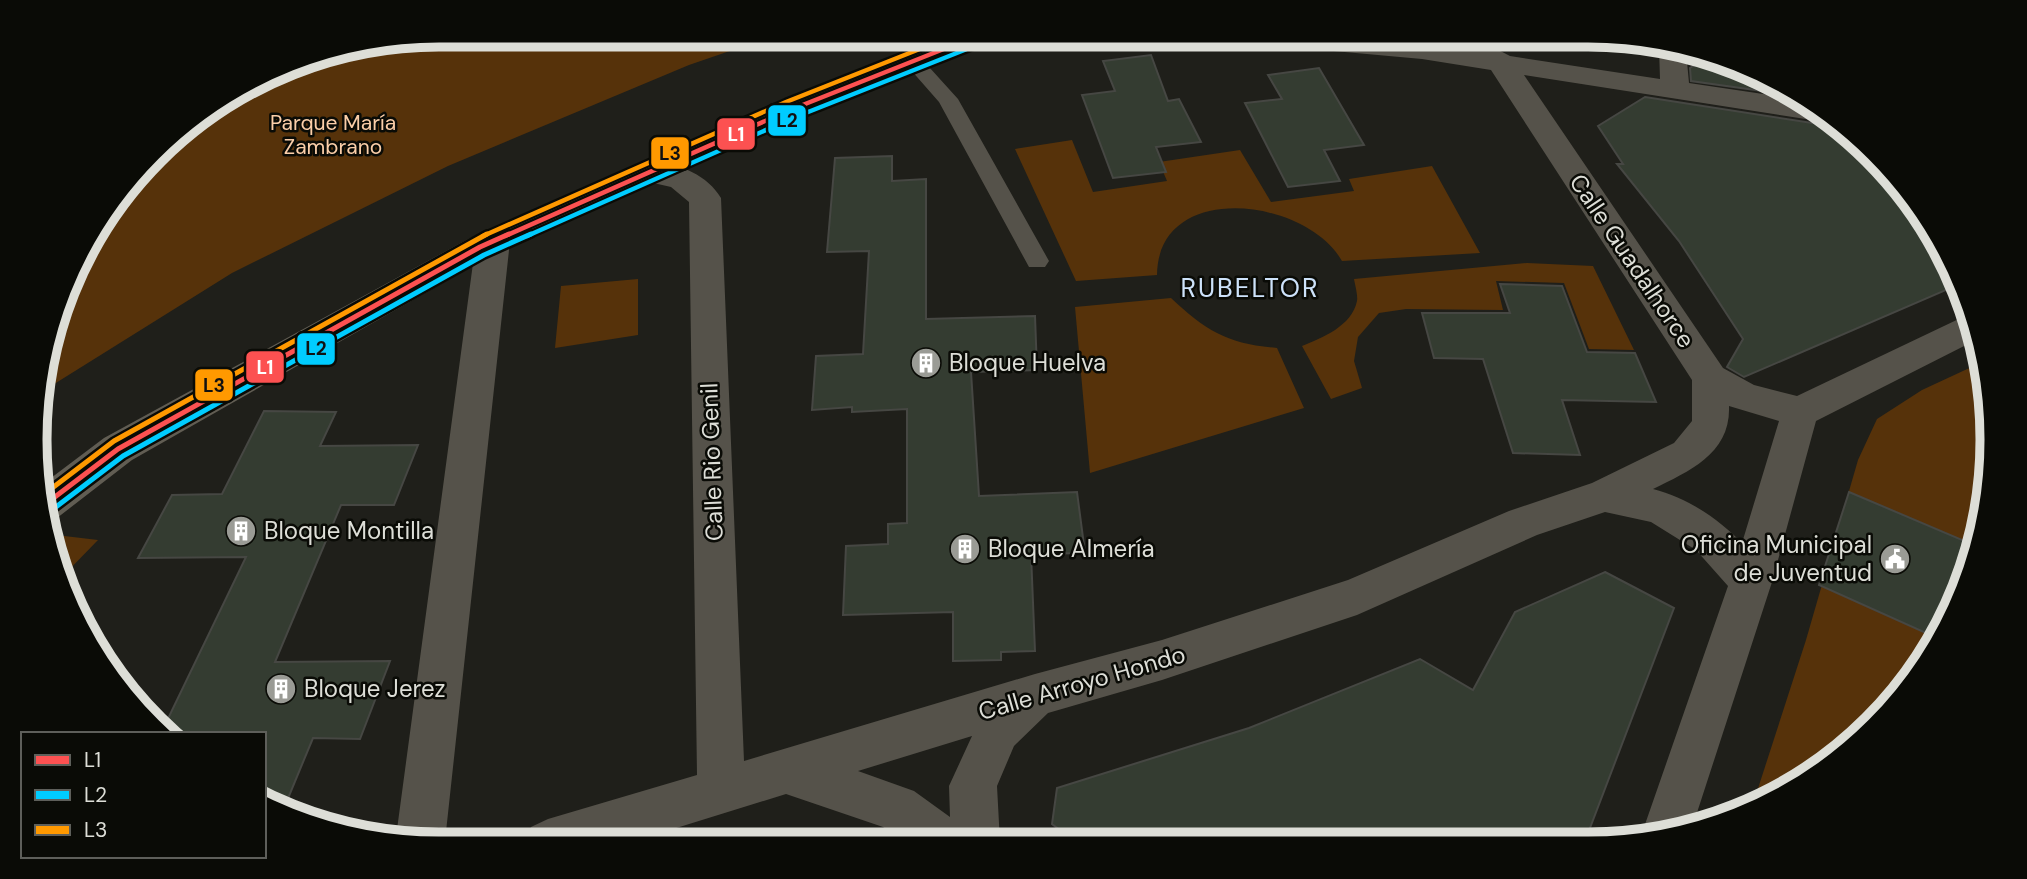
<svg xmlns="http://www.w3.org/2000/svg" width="2027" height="879" viewBox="0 0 2027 879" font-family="'DM Sans',sans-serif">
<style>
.green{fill:#56320a}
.building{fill:#343c31;stroke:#464743;stroke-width:2}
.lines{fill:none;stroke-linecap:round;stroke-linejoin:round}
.lane{fill:#55524a;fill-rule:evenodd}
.street{fill:#55524a;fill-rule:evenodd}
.secondary{fill:#615d53;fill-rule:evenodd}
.bus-1-far1-casing{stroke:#0a0b06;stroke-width:9}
.bus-1-casing{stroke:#0a0b06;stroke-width:10}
.bus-2-far1-casing{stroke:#0a0b06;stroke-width:9}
.bus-2-casing{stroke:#0a0b06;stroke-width:10}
.bus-3-far1-casing{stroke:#0a0b06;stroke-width:9}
.bus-3-casing{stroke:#0a0b06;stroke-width:10}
.bus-1-far1{stroke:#fc5151;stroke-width:4.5}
.bus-1{stroke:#fc5151;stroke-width:5}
.bus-2-far1{stroke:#0cf;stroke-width:4.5}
.bus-2{stroke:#0cf;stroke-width:5}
.bus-3-far1{stroke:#f90;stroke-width:4.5}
.bus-3{stroke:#f90;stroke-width:5}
.labels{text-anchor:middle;stroke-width:5;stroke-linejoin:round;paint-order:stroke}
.far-park-label{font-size:21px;fill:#fbcea8;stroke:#0a0b06}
.street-label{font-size:24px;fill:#ddded7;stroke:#0a0b06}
.poi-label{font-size:24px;fill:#ddded7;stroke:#0a0b06;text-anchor:start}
.neighbourhood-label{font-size:26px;letter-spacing:2px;fill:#cde2fa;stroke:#0a0b06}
.rim{fill:none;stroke:#ddded7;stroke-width:9}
.line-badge{stroke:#0a0b06;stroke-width:2.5}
.badge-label{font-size:19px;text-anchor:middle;font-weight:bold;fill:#fff}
.pale-badge-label{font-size:19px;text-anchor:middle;font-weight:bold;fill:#111}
</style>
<rect width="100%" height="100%" fill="#1f1f1a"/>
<path class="green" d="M440,35H776L689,65L448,166L232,273L43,391V361L89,237L173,135L309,57Z
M1072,140L1093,192L1167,181L1159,162L1240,150L1271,202L1354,191L1349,179L1432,166L1480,253L1342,261C1305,197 1158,180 1157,275L1076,281L1015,149Z
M1527,263L1593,266L1634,350L1589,349L1564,283L1496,281L1503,310L1406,309L1379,313L1358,337L1354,361L1362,388L1331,399L1302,346C1322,338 1352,326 1357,301C1358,295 1355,285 1354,279Z
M638,279V335L555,348L561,286Z
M1171,298C1206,331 1228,344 1277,348L1304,408L1090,473L1075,307Z
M1978,364L1991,413L1970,570L1924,665L1854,744L1766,802L1752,807L1806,640L1858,460L1877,419L1922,390Z
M56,535L98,540L64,575L50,538Z"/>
<path class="building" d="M1151,55L1168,101L1179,99L1201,142L1156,147L1166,172L1113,178L1082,95L1115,91L1103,61Z
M1710,55L1718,57L1783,94L1691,81L1690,68Z
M1319,68L1364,145L1324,150L1340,181L1288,187L1245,103L1282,99L1268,75Z
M1645,97L1812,123L1825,119L1855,136L1950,261L1953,287L1744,377L1727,367L1743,339L1679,241L1617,164H1623L1598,126Z
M892,156V181L926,179V319L1035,316L1037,370L971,372L979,496L1077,492L1085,553L1031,554L1035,651L1001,652V660L953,661V612L843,615L846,546L888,544V524L907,523V409L852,412V407L812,410L816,356L863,354L869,251L827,252L835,158Z
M1500,284L1562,286L1587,352L1635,353L1656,402L1562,400L1580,455L1513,453L1483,359L1434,358L1422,313H1510Z
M264,411L336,412L320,446L418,445L394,505H341L275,662L390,661L360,739L313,738L284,808L264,797V734H165L162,731L246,557L138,558L172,495L222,494Z
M1849,492L1974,545L1970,571L1937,638L1819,585Z
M1605,572L1674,608L1585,841L1076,842L1052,824L1057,788L1249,728L1420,659L1473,690L1515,612Z"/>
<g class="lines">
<path class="lane" d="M913,55L920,57L958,99L1049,261L1045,267H1029L939,102L903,61Z"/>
<path class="street" d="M956,35H1084L1080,41L1070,43L962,50L952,48L948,42Z
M1232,35H1339L1475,50L1487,44L1510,56L1660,79L1659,47L1686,51L1689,83L1790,98L1823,117L1812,120L1524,75L1723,368L1754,385L1797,396L1965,316L1972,342L1816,421L1772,582L1693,825L1644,839L1642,833L1728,586L1696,550L1651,522L1605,512L1537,535L1357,615L1162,680L1048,713L1014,746L997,786L1000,842L904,843L883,827L786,794L628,843L524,844L531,827L548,819L697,775L689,202L671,187L636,179L631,172L636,165C666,157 705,171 721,198L744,761L1035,674L1162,640L1348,580L1509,511L1592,483L1674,443L1692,421V380L1491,70L1422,59L1246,43L1236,41ZM1729,406L1779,421L1742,543C1719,519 1686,497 1653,489C1690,471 1731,453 1729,406ZM972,736L949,786L950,817L914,791L858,771Z
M493,230L505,233L510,241L445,841L440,844L396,837L476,241L481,233Z"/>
<path class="secondary" d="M954,35H993L989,41L801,117L492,255L132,460L57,518L44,522L43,484L104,438L468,239L779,103Z"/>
<g class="bus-1-far1-casing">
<path id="bus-1-far1" d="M505,236L790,110L979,35"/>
</g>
<g class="bus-1-casing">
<path id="bus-1" d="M43,506L118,449L480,247L509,234"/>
</g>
<g class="bus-2-far1-casing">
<path id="bus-2-far1" d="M527,236L793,118L982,43"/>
</g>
<g class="bus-2-casing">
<path id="bus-2" d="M48,513L123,456L484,255L531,234"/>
</g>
<g class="bus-3-far1-casing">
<path id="bus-3-far1" d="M483,236L786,102L955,35"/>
</g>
<g class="bus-3-casing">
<path id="bus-3" d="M43,495L114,441L487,234"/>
</g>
<use href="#bus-1-far1" class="bus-1-far1"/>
<use href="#bus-1" class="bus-1"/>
<use href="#bus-2-far1" class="bus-2-far1"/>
<use href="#bus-2" class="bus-2"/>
<use href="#bus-3-far1" class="bus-3-far1"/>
<use href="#bus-3" class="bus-3"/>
</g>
<defs>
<g id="building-disc" transform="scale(1.575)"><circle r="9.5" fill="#9a9b95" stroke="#0a0b06"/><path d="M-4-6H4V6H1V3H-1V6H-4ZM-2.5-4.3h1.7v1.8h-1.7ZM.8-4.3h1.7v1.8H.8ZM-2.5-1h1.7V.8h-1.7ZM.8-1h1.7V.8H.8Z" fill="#fff"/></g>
<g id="civic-disc" transform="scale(1.575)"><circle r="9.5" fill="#9a9b95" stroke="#0a0b06"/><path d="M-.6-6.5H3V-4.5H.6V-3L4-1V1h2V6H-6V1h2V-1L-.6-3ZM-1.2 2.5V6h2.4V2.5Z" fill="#fff"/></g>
</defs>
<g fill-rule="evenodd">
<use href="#building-disc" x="926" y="363"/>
<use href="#building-disc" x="241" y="531"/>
<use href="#building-disc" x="965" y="549"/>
<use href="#civic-disc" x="1895" y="559"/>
<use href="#building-disc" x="281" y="689"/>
</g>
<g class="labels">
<g class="far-park-label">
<text x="333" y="130">Parque María<tspan x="333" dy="24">Zambrano</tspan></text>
</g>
<g class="street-label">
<text transform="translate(1632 261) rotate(56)" y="8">Calle Guadalhorce</text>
<text transform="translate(712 462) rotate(-92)" y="8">Calle Rio Genil</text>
<text transform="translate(1082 683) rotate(-16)" y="8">Calle Arroyo Hondo</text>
</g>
<g class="poi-label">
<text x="949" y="371">Bloque Huelva</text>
<text x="264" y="539">Bloque Montilla</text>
<text x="1872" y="553" text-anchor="end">Oficina Municipal<tspan x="1872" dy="28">de Juventud</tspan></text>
<text x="988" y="557">Bloque Almería</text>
<text x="304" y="697">Bloque Jerez</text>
</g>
<g class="neighbourhood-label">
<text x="1250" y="297">RUBELTOR</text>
</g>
</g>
<path d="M0 0H2027V879H0ZM439 47H1588A392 392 0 0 1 1980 439V440A392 392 0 0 1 1588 832H439A392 392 0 0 1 47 440V439A392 392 0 0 1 439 47Z" fill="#0a0b06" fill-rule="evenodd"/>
<path class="rim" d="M439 47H1588A392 392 0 0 1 1980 439V440A392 392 0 0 1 1588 832H439A392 392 0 0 1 47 440V439A392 392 0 0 1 439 47Z"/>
<g class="line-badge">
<rect x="767" y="104" width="40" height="33" rx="7" fill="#0cf"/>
<rect x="716" y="117" width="40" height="34" rx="7" fill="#fc5151"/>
<rect x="650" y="136" width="40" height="34" rx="7" fill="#f90"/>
<rect x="296" y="332" width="40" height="34" rx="7" fill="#0cf"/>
<rect x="245" y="350" width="40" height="34" rx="7" fill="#fc5151"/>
<rect x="194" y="368" width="40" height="34" rx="7" fill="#f90"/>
</g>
<g class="badge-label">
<text x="736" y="141">L1</text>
<text x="265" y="374">L1</text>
</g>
<g class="pale-badge-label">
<text x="787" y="127">L2</text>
<text x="670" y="160">L3</text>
<text x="316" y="355">L2</text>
<text x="214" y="392">L3</text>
</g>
<rect x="21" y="732" width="245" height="126" fill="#0a0b06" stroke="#5e5f5a" stroke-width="2"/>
<rect x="35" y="755" width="35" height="10" fill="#fc5151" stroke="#5e5f5a" stroke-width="2"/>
<text x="84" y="767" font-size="21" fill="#ddded7">L1</text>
<rect x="35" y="790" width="35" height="10" fill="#00ccff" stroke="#5e5f5a" stroke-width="2"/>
<text x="84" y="802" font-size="21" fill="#ddded7">L2</text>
<rect x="35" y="825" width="35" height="10" fill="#ff9900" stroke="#5e5f5a" stroke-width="2"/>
<text x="84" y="837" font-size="21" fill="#ddded7">L3</text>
</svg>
